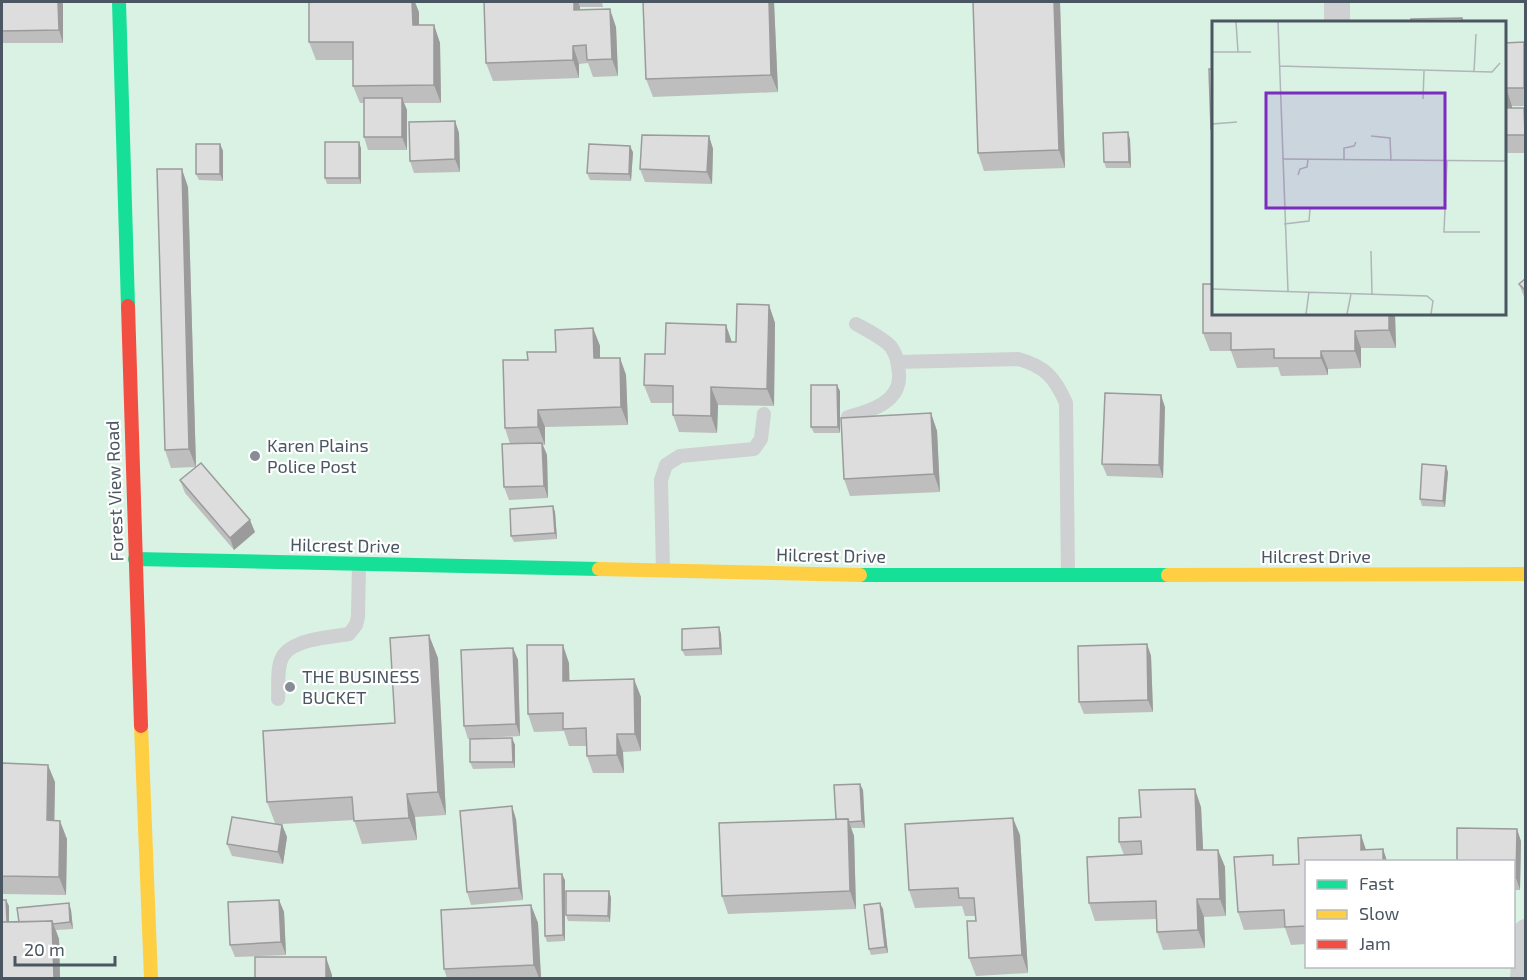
<svg xmlns="http://www.w3.org/2000/svg" width="1527" height="980" viewBox="0 0 1527 980" font-family="'Exo 2',sans-serif">
<style>
.green{fill:#d9f2e3;fill-rule:evenodd}
.lines{fill:none;stroke-linecap:round;stroke-linejoin:round}
.lane{stroke:#ced0d2;stroke-width:14}
.street{stroke:#ced0d2;stroke-width:26}
.fast{stroke:#16e098;stroke-width:14}
.slow{stroke:#ffcf43;stroke-width:14}
.jam{stroke:#f24e42;stroke-width:14}
.wall{fill:#bebebf}
.shaded-wall{fill:#9b9b9b}
.building{fill:#ddddde;stroke:#9b9b9b;stroke-width:1.5}
.poi-dot{fill:#868d94;stroke:#fff;stroke-width:2}
.labels{text-anchor:middle;stroke-width:4.5;stroke-linejoin:round;paint-order:stroke}
.poi-label{font-size:18px;fill:#4a5661;stroke:#fff;text-anchor:start}
.street-label{font-size:18px;fill:#4a5661;stroke:#fff}
.inset-road{fill:none;stroke:#b0b5b9;stroke-width:1.5}
.view{fill:#7b2cbf;fill-opacity:0.15;stroke:#7b2cbf;stroke-width:3}
.inset-edge{fill:none;stroke:#4a5661;stroke-width:3}
</style>
<rect width="100%" height="100%" fill="#f4f4f4"/>
<path class="green" d="M2,2H1525V978H2ZM1214,22H1504V314H1214ZM1306,862H1514V966H1306Z"/>
<g class="lines">
<path class="lane" d="M898,362L1018,359C1045,366 1055,378 1066,403L1068,575
M848,417C871,411 901,402 899,374C898,364 897,355 891,347C885,339 865,329 856,324
M663,570L661,480L666,465L680,456L754,449L761,439L764,414
M278,699C279,687 276,667 283,656C293,639 331,637 349,634L356,625L358,617L359,564"/>
<path class="street" d="M1337,22V2
M1523,978L1526,932"/>
<path class="fast" d="M119,2L128,306
M135,559L599,569
M860,575H1168"/>
<path class="slow" d="M599,569L860,575
M1168,575L1526,574
M141,726L151,978"/>
<path class="jam" d="M128,306L141,726"/>
</g>
<path class="wall" d="M2,2L63,4V43H2Z
M484,2H602L603,7H580V10L616,27L618,76L593,77L588,63L579,64V78L493,81L486,63Z
M774,2L778,92L653,97L646,79Z
M973,2H1060L1065,168L984,171L978,153Z
M419,12V25H434L440,43L441,103H404L407,110V150H368L364,137V103H360L353,86V60H316L309,42Z
M1504,43L1526,47V106H1512V108L1526,111V153H1504Z
M455,121L459,133L460,172L414,173L410,161Z
M709,136L713,149L712,184L645,182L640,169Z
M1130,139L1131,168H1106L1104,162Z
M220,144L223,151V181L199,180L196,174Z
M361,148V184H327L325,178Z
M633,152L631,181L590,180L587,173Z
M188,187L196,467L171,468L165,450Z
M1526,278V302L1519,284Z
M769,305L775,323L774,406L718,405L717,433L679,432L673,415V403H651L644,385L665,354L726,325L732,342H736Z
M1395,314L1396,348H1361V368L1328,369V375L1281,376L1278,367L1237,368L1231,351H1210L1203,333Z
M593,328L600,346V358H620L626,375L628,425L545,427V445H543L547,455L548,498L509,500L504,487L510,444L505,428L528,360L556,352Z
M840,391V433H814L811,427Z
M1165,407L1163,478L1107,476L1102,464Z
M931,413L937,431L940,492L850,496L844,479Z
M1448,472L1445,507L1422,506L1420,499Z
M180,480L255,532L234,550L185,493Z
M553,506L555,512L557,539L514,542L511,536Z
M719,627L721,634L722,655L685,656L682,650Z
M1147,644L1151,656L1153,712L1084,714L1079,702Z
M513,648L518,660L520,736L468,739L464,726Z
M438,658L446,815L415,817L417,840L362,844L354,820L282,824L287,837L283,864L232,856L227,844L275,823L267,802L395,723Z
M569,663V680L641,697V751L623,752L624,773H593L587,756L586,746H569L564,731L534,732L528,714Z
M512,738L515,745V768L473,769L470,762Z
M2,763L55,782L54,821L67,839L66,895L2,894Z
M860,784L863,790L865,828H851L854,836L856,909L728,914L722,896L836,819Z
M1201,807L1203,850H1218L1225,867L1226,916L1204,917L1205,948L1163,950L1157,932L1156,919L1095,921L1089,903L1124,855L1119,842L1141,817Z
M516,819L523,900L471,905L467,892Z
M1020,835L1028,973L976,976L969,958L976,921L975,916H965L962,906L915,908L909,890Z
M1361,835L1366,850L1383,849L1387,861H1306V944L1291,945L1285,928L1244,930L1238,912L1276,865L1299,864Z
M1521,841L1520,890H1514V861Z
M565,880V941L547,942L545,936Z
M609,891L611,898L610,922L568,921L566,915Z
M6,900L9,906V922H19L69,903L71,910L73,929L56,930L59,939L60,978H2Z
M279,900L284,912L286,955L235,957L230,945Z
M880,903L883,909L888,953L871,955L869,949Z
M531,905L538,923L541,978H447L444,969Z"/>
<path class="shaded-wall" d="M58,2H62L63,4V43L59,30Z
M412,2H415L419,12V43L413,25Z
M574,2H578L580,7L581,28L574,10Z
M769,2H774L778,92L771,75Z
M1054,2H1060L1065,168L1059,150Z
M610,9L616,27L618,76L612,59Z
M434,25L440,43L441,103L434,85Z
M1524,42L1526,47V91L1524,88Z
M573,46L579,64V78L573,60Z
M1506,88L1512,106V125L1506,108Z
M402,98L407,110V150L402,137Z
M455,121L459,133L460,172L455,159Z
M1128,132L1130,139L1131,168L1129,162Z
M709,136L713,149L712,184L707,172Z
M359,142L361,148V184L359,178Z
M220,144L223,151V181L220,174Z
M630,146L633,152L631,181L629,174Z
M182,169L188,187L196,467L189,449Z
M769,305L775,323L774,406L767,389Z
M1389,314H1395L1396,348L1389,330Z
M726,325L732,343L726,342Z
M593,328L600,346V376L594,358Z
M1355,331L1361,348V368L1355,351Z
M1321,351L1328,369V375L1321,358Z
M620,358L626,375L628,425L621,407Z
M837,385L840,391V433L838,427Z
M711,387L718,405L717,433L711,416Z
M1161,395L1165,407L1163,478L1159,465Z
M538,410L545,427V445L538,427Z
M931,413L937,431L940,492L934,474Z
M542,443L547,455L548,498L544,486Z
M1446,466L1448,472L1445,507L1443,501Z
M553,506L555,512L557,539L555,533Z
M250,520L255,532L234,550L230,538Z
M719,627L721,634L722,655L720,648Z
M429,635L438,658L446,815L438,792Z
M1147,644L1151,656L1153,712L1148,700Z
M563,645L569,663L570,698L563,681Z
M513,648L518,660L520,736L516,724Z
M634,679L641,697V751L635,734Z
M617,734L623,752L624,773L617,755Z
M512,738L515,745V768L513,762Z
M48,765L55,782L54,838L47,820Z
M860,784L863,790L865,828L862,821Z
M1195,789L1201,807L1204,868L1197,850Z
M407,794L415,817L417,840L409,818Z
M512,806L516,819L523,900L519,888Z
M1013,818L1020,835L1028,973L1022,955Z
M848,819L854,836L856,909L850,891Z
M60,821L67,839L66,895L59,877Z
M282,825L287,837L283,864L278,852Z
M1517,829L1521,841L1520,890L1516,878Z
M1361,835L1367,853L1361,850Z
M1383,849L1387,861H1383Z
M1218,850L1225,867L1226,916L1220,899Z
M562,874L565,880V941L563,935Z
M609,891L611,898L610,922L608,916Z
M1197,899L1204,917L1205,948L1198,930Z
M6,900L9,906V930L7,923Z
M279,900L284,912L286,955L281,942Z
M69,903L71,910L73,929L70,922Z
M880,903L883,909L888,953L885,947Z
M531,905L538,923L541,978H539L534,965Z
M52,921L59,939L60,978H54Z
M326,957L332,975V978H326Z"/>
<path class="building" d="M2,2H58L59,30L2,31Z
M309,2H412L413,25H434V85L353,86V42H309Z
M484,2H574V10L610,9L612,59L587,60L586,45L573,46V60L486,63Z
M643,2H769L771,75L646,79Z
M973,2H1054L1059,150L978,153Z
M1462,18V22H1411V19Z
M1524,42V88H1506V108H1524L1525,135H1504V43Z
M1209,69H1214V129H1211Z
M364,98H402V137H364Z
M455,121V159L410,161L409,122Z
M1128,132L1129,162H1104L1103,133Z
M642,135L709,136L707,172L640,169Z
M325,142H359V178H325Z
M196,144H220V174H196Z
M589,144L630,146L629,174L587,173Z
M157,169H182L189,449L165,450Z
M1526,278V291L1519,284Z
M1203,284H1214V314H1389V330L1355,331V351H1321V358H1274V349L1231,350V333H1203Z
M737,304L769,305L767,389L711,387V416L673,415V386L644,385L645,354H665L666,323L726,325V342H736Z
M593,328L594,358H620L621,407L538,410V427L505,428L503,360H528L527,352H556L555,330Z
M811,385H837L838,427H811Z
M1105,393L1161,395L1159,465L1102,464Z
M931,413L934,474L844,479L841,418Z
M542,443L544,486L504,487L502,444Z
M201,463L250,520L230,538L180,480Z
M1422,464L1446,466L1443,501L1420,499Z
M553,506L555,533L511,536L510,509Z
M719,627L720,648L682,650V629Z
M429,635L438,792L407,794L409,818L354,821L352,797L267,802L263,731L395,723L390,638Z
M1147,644L1148,700L1079,702L1078,646Z
M527,645H563V681L634,679L635,734H617V755L587,756L586,728L563,729V713L528,714Z
M513,648L516,724L464,726L461,650Z
M512,738L513,762H470V739Z
M2,763L48,765L47,820L60,821L59,877L2,876Z
M860,784L862,821L849,822L848,819H836L834,785Z
M1195,789L1197,850H1218L1220,899H1197L1198,930L1157,932L1156,901L1089,903L1087,857L1142,854L1141,841L1119,842V818L1141,817L1139,790Z
M512,806L519,888L467,892L460,811Z
M232,817L282,825L278,852L227,844Z
M1013,818L1022,955L969,958L967,921H976L974,898H959L958,888L909,890L905,824Z
M848,819L850,891L722,896L719,823Z
M1457,828L1517,829L1516,878H1514V861H1457Z
M1361,835V850L1383,849V861H1306V926L1285,927L1284,910L1238,912L1234,857L1273,855V865L1299,864L1298,838Z
M544,874H562L563,935L545,936Z
M566,891H609L608,916L566,915Z
M2,900H6L7,922H2Z
M279,900L281,942L230,945L228,902Z
M69,903L70,922L53,924L52,921L19,922L17,908Z
M880,903L885,947L869,949L864,905Z
M531,905L534,965L444,969L441,910Z
M52,921L54,978H2V922Z
M255,957H326V978H255Z"/>
<g class="poi-dot">
<circle cx="255" cy="456" r="6"/>
<circle cx="290" cy="687" r="6"/>
</g>
<g class="labels">
<g class="poi-label">
<text x="267" y="452">Karen Plains<tspan x="267" dy="21">Police Post</tspan></text>
<text x="302" y="683">THE BUSINESS<tspan x="302" dy="21">BUCKET</tspan></text>
</g>
<g class="street-label">
<text transform="translate(115 491) rotate(-92)" y="6">Forest View Road</text>
<text transform="translate(345 546) rotate(1)" y="6">Hilcrest Drive</text>
<text transform="translate(831 556) rotate(1)" y="6">Hilcrest Drive</text>
<text x="1316" y="563">Hilcrest Drive</text>
</g>
</g>
<g transform="translate(1212 21)">
<rect width="294" height="294" fill="#f4f4f4"/>
<path d="M0,1H294V293H0Z" fill="#d9f2e3"/>
<path class="inset-road" d="M24,1L26,31M66,1L76,270M0,31H39M67,45L280,51L288,42M262,51L264,13M211,78L212,50M0,103L25,101M159,115L178,117L179,140M70,138L294,140M132,139V127L142,125L144,121M235,140L232,211H268M86,154L88,148L95,146L96,138M72,203L97,200L98,188M159,230L160,273M0,268L215,275L221,280L219,293M94,293L97,271M135,293L139,273"/>
<path class="view" d="M54,72H233V187H54Z"/>
<rect width="294" height="294" class="inset-edge"/>
</g>
<rect width="1527" height="980" fill="none" stroke="#4a5661" stroke-width="6"/>
<rect x="1305" y="860" width="210" height="108" fill="#ffffff" stroke="#b7bbc0" stroke-width="1.5"/>
<rect x="1317" y="880" width="30" height="9" fill="#16e098" stroke="#b7bbc0" stroke-width="1.5"/>
<text x="1359" y="890" font-size="18" fill="#4a5661">Fast</text>
<rect x="1317" y="910" width="30" height="9" fill="#ffcf43" stroke="#b7bbc0" stroke-width="1.5"/>
<text x="1359" y="920" font-size="18" fill="#4a5661">Slow</text>
<rect x="1317" y="940" width="30" height="9" fill="#f24e42" stroke="#b7bbc0" stroke-width="1.5"/>
<text x="1359" y="950" font-size="18" fill="#4a5661">Jam</text>
<path d="M15 956v9h100v-9" fill="none" stroke="#4a5661" stroke-width="3"/>
<text x="24" y="956" font-size="18" fill="#4a5661" stroke="#ffffff" stroke-width="4.5" paint-order="stroke">20 m</text>
</svg>
